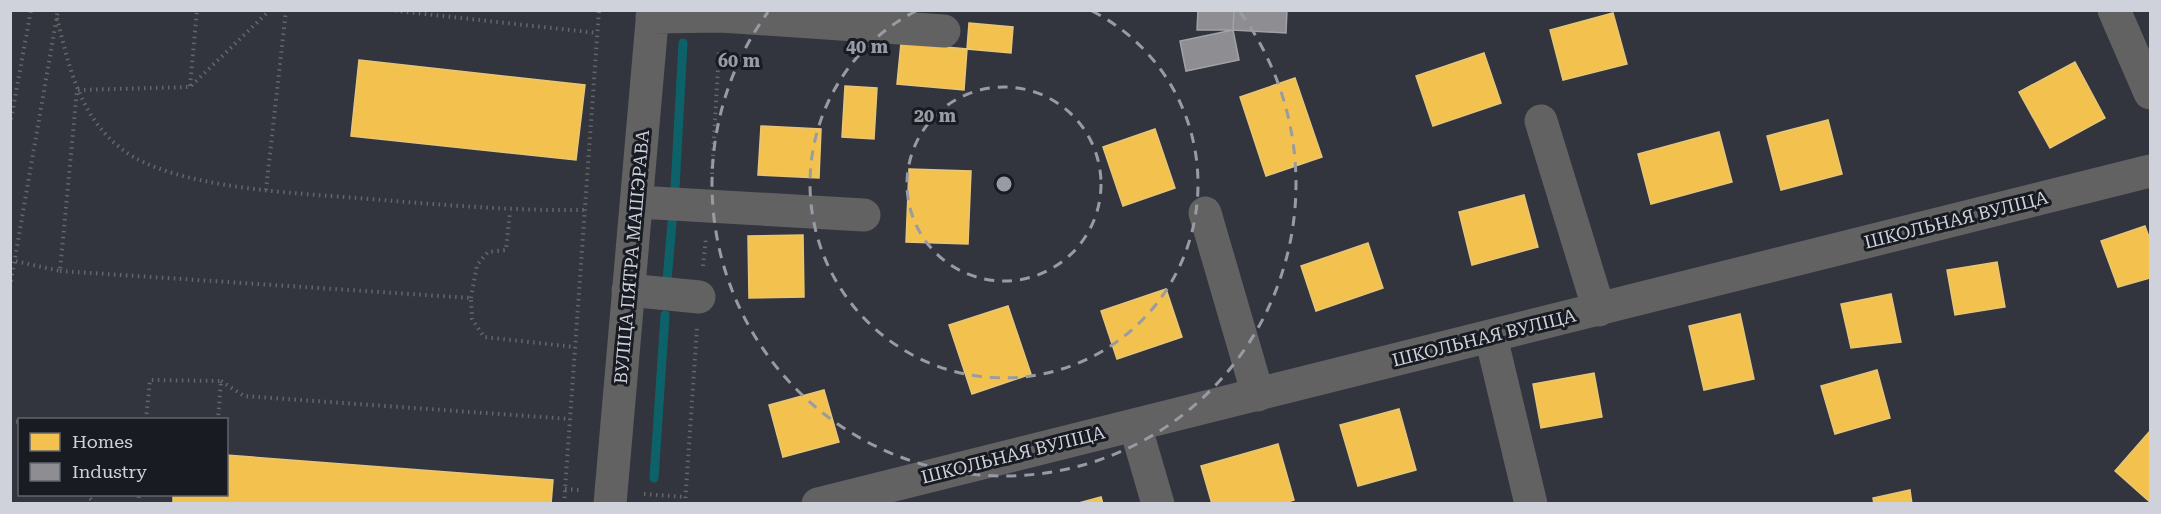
<svg xmlns="http://www.w3.org/2000/svg" width="2161" height="514" viewBox="0 0 2161 514" font-family="'Roboto Serif',serif">
<style>
.homes{fill:#f2c14e;stroke:#e8c678;stroke-width:1.5}
.industry{fill:#8d8d92;stroke:#a1a2a8;stroke-width:1.5}
.lines{fill:none;stroke-linecap:round;stroke-linejoin:round}
.stream{stroke:#0d626a;stroke-width:9}
.path{stroke:#666668;stroke-width:4;stroke-dasharray:1.5 4.5;stroke-linecap:butt}
.minor{stroke:#626262;stroke-width:33}
.ring{fill:none;stroke:#989ba4;stroke-width:3;stroke-dasharray:10 8}
.labels{text-anchor:middle;stroke-width:6;stroke-linejoin:round;paint-order:stroke}
.street-label{font-size:18px;fill:#cfd2db;stroke:#191b22}
.centre{fill:#989ba4;stroke:#191b22;stroke-width:3}
.ring-label{font-size:18px;text-anchor:middle;font-weight:bold;fill:#989ba4;stroke:#191b22;stroke-width:6;stroke-linejoin:round;paint-order:stroke}
</style>
<rect width="100%" height="100%" fill="#32353e"/>
<path class="homes" d="M1613,13L1627,64L1563,80L1550,30Z
M969,23L1013,27L1011,53L967,49Z
M901,43L967,49L964,90L897,84Z
M1484,53L1501,103L1433,126L1416,76Z
M359,60L585,85L576,160L351,136Z
M2075,62L2105,118L2050,148L2019,92Z
M1295,78L1322,157L1266,176L1240,97Z
M845,86L877,88L874,139L842,137Z
M1828,120L1842,174L1781,190L1767,136Z
M761,126L821,129L819,178L758,175Z
M1155,129L1175,188L1123,206L1103,147Z
M1719,132L1732,182L1651,204L1638,154Z
M909,169L971,171L968,244L906,242Z
M1524,195L1538,247L1472,265L1459,212Z
M2145,226L2150,240V278L2118,287L2101,241Z
M803,235L804,297L749,298L748,236Z
M1368,243L1383,288L1316,311L1301,266Z
M1997,262L2005,307L1955,315L1947,270Z
M1166,289L1182,337L1117,359L1101,311Z
M1891,294L1901,342L1851,348L1841,304Z
M1008,306L1031,374L972,394L949,325Z
M1740,314L1754,379L1704,390L1689,326Z
M1877,370L1890,418L1835,434L1821,386Z
M1594,373L1602,417L1541,428L1533,384Z
M824,390L839,442L783,457L769,405Z
M1399,409L1416,470L1358,486L1340,425Z
M2150,431V502L2115,471Z
M1278,444L1294,500L1281,504H1212L1201,466Z
M226,455L553,480L551,504H173V494H226Z
M1910,490L1912,504H1874L1873,498Z
M1101,497L1103,504H1075Z"/>
<path class="industry" d="M1198,10H1234L1233,30H1197Z
M1234,10H1287L1286,33L1233,30Z
M1233,30L1239,60L1186,71L1180,41Z"/>
<g class="lines">
<path class="stream" d="M675,188L683,43
M667,280L672,223
M654,478L665,315"/>
<path class="path" d="M389,10L597,33
M57,18C69,67 80,118 123,150C173,188 294,193 357,198C433,204 508,211 584,210
M190,86L197,10
M10,125L31,10
M712,174L719,50
M266,190L286,10
M10,260L60,271L77,90L190,87L270,10
M703,266L706,238
M60,271L471,298L472,319L484,337L575,347
M10,287L58,10
M471,298L477,265L488,252L506,250L510,211
M221,381L244,396L570,419
M146,420L150,380L221,381L218,420
M10,421L20,422
M565,489L580,490
M86,494L95,504
M644,494L685,497
M138,504L139,494
M564,504L599,10
M685,504L697,328"/>
<path class="minor" d="M2114,10L2150,93
M652,17L721,16L944,31
M1541,121L1599,310
M638,202L864,215
M1205,213L1258,395
M628,290L699,297
M1491,337L1531,504
M1135,425L1158,504
M610,504L653,10
M818,504L2150,171"/>
</g>
<g class="ring">
<circle cx="1004" cy="184" r="97"/>
<path d="M1092 11A194 194 0 1 1 916 11"/>
<path d="M1240 12A292 292 0 1 1 768 12"/>
</g>
<g class="labels">
<g class="street-label">
<text transform="translate(1956 220) rotate(-14)" y="6">ШКОЛЬНАЯ ВУЛІЦА</text>
<text transform="translate(632 257) rotate(-85)" y="6">ВУЛІЦА ПЯТРА МАШЭРАВА</text>
<text transform="translate(1484 338) rotate(-14)" y="6">ШКОЛЬНАЯ ВУЛІЦА</text>
<text transform="translate(1013 455) rotate(-14)" y="6">ШКОЛЬНАЯ ВУЛІЦА</text>
</g>
</g>
<circle cx="1004" cy="184" r="9" class="centre"/>
<g class="ring-label">
<text x="867" y="53">40 m</text>
<text x="739" y="67">60 m</text>
<text x="935" y="122">20 m</text>
</g>
<rect width="2161" height="514" fill="none" stroke="#cfd2db" stroke-width="24"/>
<rect x="18" y="418" width="210" height="78" fill="#191b22" stroke="#62646c" stroke-width="1.5"/>
<rect x="30" y="433" width="30" height="18" fill="#f2c14e" stroke="#62646c" stroke-width="1.5"/>
<text x="72" y="448" font-size="18" fill="#cfd2db">Homes</text>
<rect x="30" y="463" width="30" height="18" fill="#8d8d92" stroke="#62646c" stroke-width="1.5"/>
<text x="72" y="478" font-size="18" fill="#cfd2db">Industry</text>
</svg>
